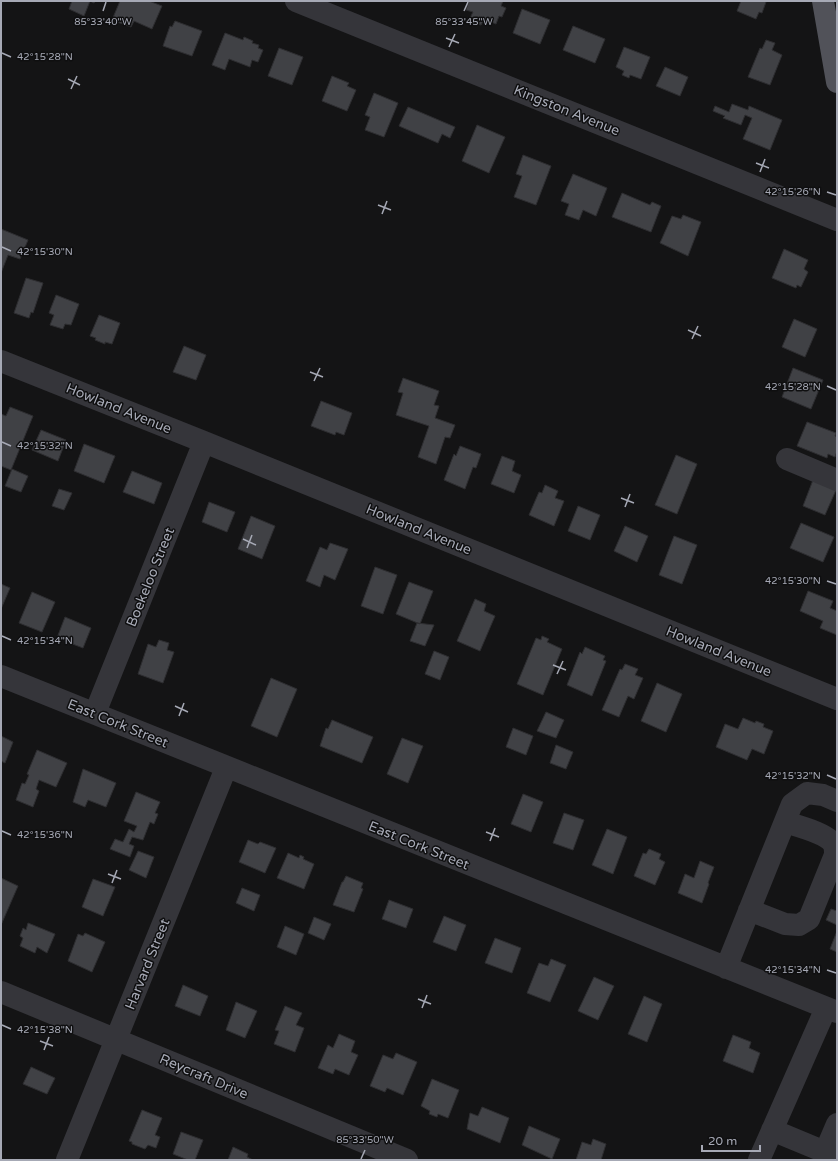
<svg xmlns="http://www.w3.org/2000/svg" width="838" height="1161" viewBox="0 0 838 1161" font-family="'Varela Round',sans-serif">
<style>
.building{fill:#404145;stroke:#2e2e31}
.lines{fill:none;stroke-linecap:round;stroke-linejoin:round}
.minor{stroke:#35353a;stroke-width:22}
.major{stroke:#515259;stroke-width:22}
.ticks{fill:none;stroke:#a6a9b5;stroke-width:1.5}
.labels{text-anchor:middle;stroke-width:3;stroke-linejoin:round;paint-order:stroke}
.street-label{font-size:14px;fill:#a6a9b5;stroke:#0f0f10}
.ticks-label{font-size:10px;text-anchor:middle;fill:#a6a9b5;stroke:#0f0f10;stroke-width:3;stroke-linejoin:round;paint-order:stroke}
</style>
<rect width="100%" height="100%" fill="#141415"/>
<path class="building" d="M72,1H95L94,3L90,1L84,16L69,9Z
M120,1H149L162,6L152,29L134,21L131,27L112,20Z
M469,1H503L501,6L506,8L502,17L499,16L496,24L484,19L481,25L474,23L475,19L470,18L473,12L466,10Z
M741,1H764L766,2L762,13L759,12L756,19L737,11Z
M522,9L550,20L540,44L513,33Z
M175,21L202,31L192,56L163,46L170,26L172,27Z
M573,26L605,39L595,63L563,50Z
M225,33L243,40L244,37L253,41L252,43L259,45L258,48L263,50L258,62L252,60L250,67L229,59L225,70L212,65Z
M766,40L775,43L772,50L782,55L770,85L748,77L760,48L762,49Z
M624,47L650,57L641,79L630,75L629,78L622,75L624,71L616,67Z
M279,48L303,57L292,85L268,76Z
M665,67L688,77L680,96L656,86Z
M332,76L349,83L347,86L356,90L347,111L322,101Z
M374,93L398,103L384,137L365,130L370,117L365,115Z
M732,104L748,110L749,106L782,120L770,150L743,139L752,118L745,115L741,125L723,118L725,116L713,111L715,106L729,112Z
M408,107L455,127L450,138L442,134L438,143L399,126Z
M477,125L505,137L489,173L462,161Z
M523,155L551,166L536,205L514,197L522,176L516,174Z
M573,174L607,188L596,216L583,210L579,220L565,215L569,204L561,201Z
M622,193L650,205L652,202L661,206L651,232L612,217Z
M683,215L701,222L688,256L660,243L672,216L681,219Z
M1,229L28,240L20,259L8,255L1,273Z
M784,249L808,260L804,269L808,272L801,287L797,285L796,288L772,278Z
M26,278L43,283L33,313L31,312L29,318L14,313Z
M56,295L79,304L71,325L65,324L63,329L50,325L54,315L49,313Z
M99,315L120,323L112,344L105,342V344L95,340L96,338L90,336Z
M794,319L817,329L805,357L782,347Z
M184,346L206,355L196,380L173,372Z
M793,368L823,380L811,409L782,397Z
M403,378L439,391L434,405L439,406L435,418L455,425L450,438L445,437L436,464L418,457L429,426L396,415L403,393L398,392Z
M321,401L352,413L344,435L336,432L335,435L311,426Z
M10,407L33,416L11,470L1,466V414L6,416Z
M807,422L836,433L835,436L837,437V451L835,457L828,454L827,458L797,446Z
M41,430L66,440L58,461L32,450Z
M84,444L115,456L104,483L74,471Z
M460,446L481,454L476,468L473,467L465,489L444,480L454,454L456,456Z
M676,455L697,464L677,514L655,505Z
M502,456L515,461L512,471L521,475L514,493L491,484Z
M12,469L28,476L21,492L5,486Z
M132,471L162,483L154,504L123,492Z
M813,480L836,490L825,515L803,506Z
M545,485L558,491L555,498L564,501L554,526L529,515L539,492L542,493Z
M59,489L72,493L64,510L52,506Z
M209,502L235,512L227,532L202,522Z
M578,506L600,515L590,540L568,531Z
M251,516L275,526L262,559L238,549Z
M801,523L834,537L823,562L790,548Z
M625,526L648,536L637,562L614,551Z
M674,536L697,545L682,584L659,575Z
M330,543L348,549L335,580L324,575L320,587L306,581L320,547L327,550Z
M375,567L397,575L383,614L361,606Z
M409,582L433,591L420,624L396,614Z
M1,584L10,588L1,609Z
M808,591L833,601L830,608L837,611V635L820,628L823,621L800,611Z
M32,592L55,602L42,632L19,623Z
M475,599L486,604L484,611L495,616L480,651L457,641Z
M65,617L91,628L83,648L57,638Z
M417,623L434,625L425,646L410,641Z
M542,636L549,639L547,642L562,649L543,695L517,684L536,638L541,640Z
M159,640L169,643L167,650L174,652L163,683L138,674L148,644L156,647Z
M585,647L605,656L603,660L606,661L592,696L567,685L580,652L582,654Z
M434,651L449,657L440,680L425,674Z
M625,664L638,669L635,675L643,678L634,699L628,696L619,717L602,710L620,669L622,670Z
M271,678L297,689L277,737L251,726Z
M657,683L682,694L666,732L641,721Z
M546,712L564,720L556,738L537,731Z
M743,718L755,723L756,721L764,724L763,727L773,731L764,754L752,749L747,760L716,747L725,724L738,729Z
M332,720L373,737L362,763L320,746L326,728L328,729Z
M513,728L533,736L526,755L506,747Z
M1,736L13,742L5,763L1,761Z
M402,738L423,746L408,783L387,774Z
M556,745L573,752L566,769L550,763Z
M37,750L67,763L56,787L39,780L36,789L39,791L33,807L16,800L22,783L25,784L29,775L27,774Z
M83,769L116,783L106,807L88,800L85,807L73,802Z
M136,792L160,802L155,813L158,814L154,824L150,822L143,840L132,837L129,844L134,846L130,857L110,849L115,839L123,842L129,829L134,832L137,826L124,821Z
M523,794L543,802L531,832L511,824Z
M564,813L584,820L573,850L553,843Z
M607,829L627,837L613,874L592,865Z
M248,840L258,844L260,842L276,848L265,873L239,862Z
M649,849L661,854L659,859L665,862L655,885L634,876L643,853L646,854Z
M138,851L154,857L146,878L129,870Z
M288,853L299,858L300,855L304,857L303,859L314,864L304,889L277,878Z
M700,861L714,867L708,883L709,884L702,903L678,893L685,874L694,878Z
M346,876L363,883L361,888L363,889L354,912L333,905L342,882H343Z
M1,878L18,886L1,925Z
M93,879L115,887L103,916L82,907Z
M242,888L260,895L254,911L236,903Z
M389,900L413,909L406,928L382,919Z
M831,909L837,911V925L826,920Z
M444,916L466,925L456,951L433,942Z
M314,917L331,924L324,940L308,933Z
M28,923L55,934L47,953L37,947L35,953L20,946L23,938L20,936L23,928L26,930Z
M285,926L304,934L296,955L277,947Z
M837,931V952L830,949Z
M85,933L105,942L92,972L68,961L78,934L83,936Z
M495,938L521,948L512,973L485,963Z
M551,959L566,965L550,1002L527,993L539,963L548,966Z
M594,977L614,986L598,1020L578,1011Z
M183,985L208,996L200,1016L175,1006Z
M644,996L662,1004L647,1042L628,1034Z
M236,1002L257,1011L245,1038L226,1030Z
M285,1006L302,1013L296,1025L304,1028L295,1052L274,1044L279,1031L275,1030Z
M339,1034L355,1041L351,1052L358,1055L349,1075L335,1069L333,1074L318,1068L328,1045L333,1048Z
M733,1035L751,1042L749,1048L760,1053L753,1073L723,1061Z
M396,1053L417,1062L403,1095L387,1088L385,1092L370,1086L383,1055L393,1059Z
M31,1067L55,1078L47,1094L23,1084Z
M432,1079L459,1090L448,1118L438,1114L437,1117L429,1114L430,1111L421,1106Z
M482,1107L509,1118L500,1143L467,1129L470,1113L478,1116Z
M142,1110L162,1118L155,1135L160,1137L156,1148L148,1145L145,1149L132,1144V1142L129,1141Z
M529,1126L560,1139L552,1159L522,1145Z
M181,1132L203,1140L195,1160H188L173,1154Z
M593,1139L606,1144L601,1160H576L582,1142L591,1145Z
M233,1147L248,1154L247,1157L253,1160H228Z"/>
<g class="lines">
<path class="minor" d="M296,1L837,220
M1,361L204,442L837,699
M787,459L837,480
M1,676L837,1012
M95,713L204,442
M749,910L785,924L799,925L809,919L835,855C835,852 835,848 834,845C828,833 797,826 785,822
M726,968L792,804L807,793L823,795L837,801
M1,992L407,1160
M772,1130L837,1157
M825,1152L837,1124
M67,1160L226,768
M759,1160L826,1008"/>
<path class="major" d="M823,1L837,82"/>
</g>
<path class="ticks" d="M103,11L106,2M464,11L468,2M446,38L459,43M449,47L455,34M2,53L11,57M68,79L80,85M71,89L77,76M756,163L769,168M760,172L765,159M827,192L836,195M378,205L391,210M382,214L387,201M2,247L11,251M688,330L701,336M692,339L698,326M310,372L323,377M314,381L320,368M827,386L836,390M2,442L11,446M621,498L634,503M625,507L630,494M243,539L256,545M247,548L252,535M827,581L836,584M2,636L11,640M553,665L566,670M557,674L563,661M175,706L188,712M179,716L184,703M827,775L836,779M2,831L11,835M486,832L499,837M490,841L495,828M108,874L121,879M112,883L117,870M827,970L836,973M418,999L431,1004M422,1008L427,995M2,1025L11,1029M40,1041L53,1046M44,1050L49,1037M361,1159L365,1150"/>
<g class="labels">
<g class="street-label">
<text transform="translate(567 110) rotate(22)" y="5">Kingston Avenue</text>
<text transform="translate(119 408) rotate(22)" y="5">Howland Avenue</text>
<text transform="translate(419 529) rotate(22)" y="5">Howland Avenue</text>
<text transform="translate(150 577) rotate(-68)" y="5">Boekeloo Street</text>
<text transform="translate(719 651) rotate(22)" y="5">Howland Avenue</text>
<text transform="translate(118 723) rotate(22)" y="5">East Cork Street</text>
<text transform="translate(419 845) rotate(22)" y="5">East Cork Street</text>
<text transform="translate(147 964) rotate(-68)" y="5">Harvard Street</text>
<text transform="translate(204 1076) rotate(23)" y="5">Reycraft Drive</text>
</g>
</g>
<g class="ticks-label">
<text x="103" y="25">85°33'40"W</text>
<text x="464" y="25">85°33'45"W</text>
<text x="45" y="60">42°15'28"N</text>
<text x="793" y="195">42°15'26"N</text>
<text x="45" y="255">42°15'30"N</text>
<text x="793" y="390">42°15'28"N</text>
<text x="45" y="449">42°15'32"N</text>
<text x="793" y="584">42°15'30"N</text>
<text x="45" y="644">42°15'34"N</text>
<text x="793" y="779">42°15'32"N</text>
<text x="45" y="838">42°15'36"N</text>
<text x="793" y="973">42°15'34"N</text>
<text x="45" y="1033">42°15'38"N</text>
<text x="365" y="1143">85°33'50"W</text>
</g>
<rect width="838" height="1161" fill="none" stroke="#a6a9b5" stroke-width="4"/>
<path d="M702 1145v6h58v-6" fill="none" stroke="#a6a9b5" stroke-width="2"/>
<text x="708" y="1145" font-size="12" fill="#a6a9b5" stroke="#0f0f10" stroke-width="3" paint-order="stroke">20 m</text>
</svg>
